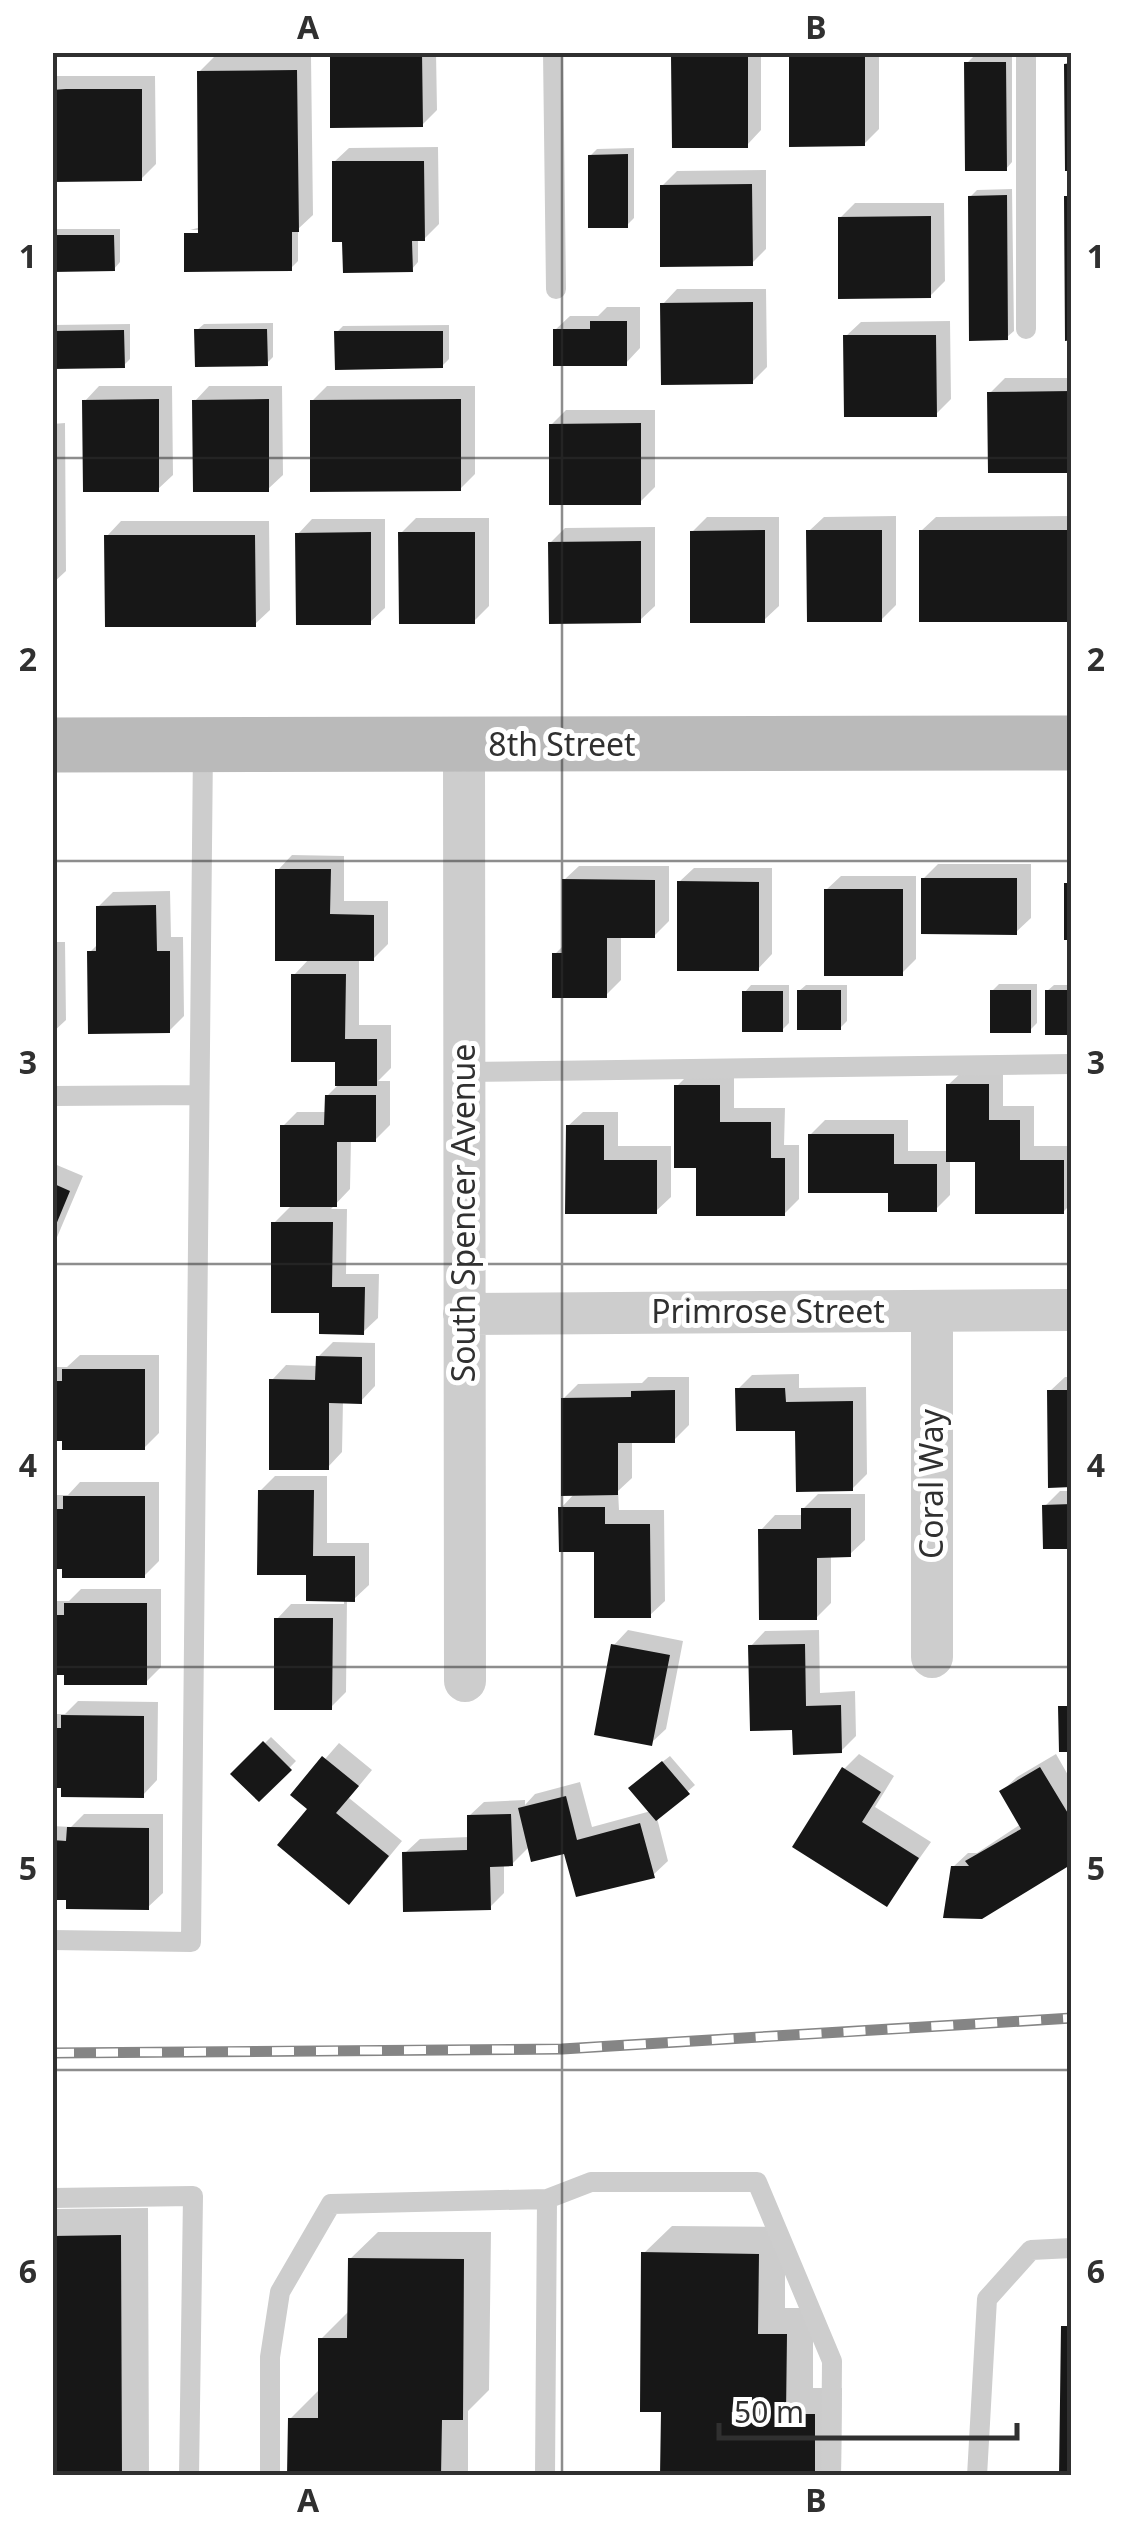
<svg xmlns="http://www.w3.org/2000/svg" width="1124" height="2528" viewBox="0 0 1124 2528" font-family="'Noto Sans',sans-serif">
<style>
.shadow{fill:#0003}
.building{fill:#171717}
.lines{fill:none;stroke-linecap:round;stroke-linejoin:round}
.lane{stroke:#cdcdcd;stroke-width:20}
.street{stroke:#cdcdcd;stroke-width:42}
.secondary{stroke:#bababa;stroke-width:55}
.rail-casing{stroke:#858585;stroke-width:11}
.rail{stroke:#fff;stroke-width:8;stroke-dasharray:22;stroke-linecap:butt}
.grid{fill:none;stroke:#303030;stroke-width:2.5;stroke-opacity:0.55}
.labels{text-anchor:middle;stroke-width:10;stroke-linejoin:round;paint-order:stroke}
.street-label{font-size:32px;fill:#303030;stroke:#fff}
.neatline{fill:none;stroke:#303030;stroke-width:4}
.grid-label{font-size:32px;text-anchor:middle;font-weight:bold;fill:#303030}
</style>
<rect width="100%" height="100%" fill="#fff"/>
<path class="shadow" d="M436,52L437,110L422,125L332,54Z
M678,52H761V130L747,145L674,57Z
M794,52H879V129L864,144L791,55Z
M974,56H1012V162L1006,169L967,63Z
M214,57H311L313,215L298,229V261L291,268L201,235V230H190L201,227L199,72Z
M52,76H155L156,164L141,179H52Z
M438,147L439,224L424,239H418V262L412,269L334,162L349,148Z
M634,148V218L627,225L590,156L597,149Z
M766,170V249L752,263L662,186L677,171Z
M1012,189L1014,331L1007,337L970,197L977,190Z
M855,203H944L945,281L930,296L840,218Z
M52,229H120V262L114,269H52Z
M677,289H766L767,367L752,382L663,304Z
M607,307H640V348L626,363L555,330L570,316H598Z
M950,321L951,399L936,414L846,336L861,322Z
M273,323V357L266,364L197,330L204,324Z
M130,324V359L123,366H52V325Z
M449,325V359L442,366L337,332L343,326Z
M1005,378H1072V470L990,393Z
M99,386H172L173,475L158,489L85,401Z
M209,386H282L283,475L268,489L195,401Z
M327,386H475V474L460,489L312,401Z
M566,410H655V487L640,502L551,425Z
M65,423L66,571L52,584V424Z
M896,516V605L881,620L809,531L824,517Z
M1072,516L1069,620L921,531L936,517Z
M707,517H779V606L764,620L692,532Z
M416,518H489V606L474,621L401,533Z
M312,519H385V608L370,622L298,534Z
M121,521H269L270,610L255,624L107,536Z
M655,527V606L640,620L550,543L565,528Z
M292,855L344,856V901H388V944L373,959H359V1025H391V1068L378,1081H390V1125L375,1140H351L350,1189L331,1209H347L346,1274H379L378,1318L363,1332L321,1310L274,1223L293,1204L283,1126L297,1112H327V1096L337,1086V1060L294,975L310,958L278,870Z
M938,864H1031V918L1016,932L923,879Z
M579,866H669V921L654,936H621V980L606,995L555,954L564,945V880Z
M694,868H772V954L758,969L679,882Z
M841,876H916V959L902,973L826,890Z
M170,891L171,937H183L184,1016L169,1031L90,952L99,943L98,907L113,892Z
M52,942H65L66,1020L52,1033Z
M999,984H1037V1023L1030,1030L992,991Z
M751,985H789V1023L782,1030L745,992Z
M806,985H847V1021L840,1028L799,991Z
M1054,985H1072V1033L1047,991Z
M692,1071H734V1108H785L784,1145H799V1199L784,1214L698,1166L677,1086Z
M963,1071H1003V1106H1034V1146H1072V1203L1063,1212L978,1160L950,1159V1195L936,1209L890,1191L810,1135L825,1120H908V1151H948V1085Z
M583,1112H618V1146H671V1197L656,1211L568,1126Z
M52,1163L83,1176L52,1249Z
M333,1342L375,1343V1386L361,1401H343L342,1452L328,1467L272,1380L286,1365L318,1366V1357Z
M80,1355H159V1433L144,1448L52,1438V1367H67Z
M799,1374V1388L866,1387L867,1474L852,1489L798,1429L738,1389L752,1375Z
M648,1377H689V1425L674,1440H632V1478L618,1491L619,1510H664L665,1601L650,1615L561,1508L575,1493L563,1399L578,1384L642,1383Z
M1065,1377H1072V1485L1050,1391Z
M275,1476H327V1543H369V1585L354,1599H347L346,1692L331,1707L277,1619L291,1604H344V1599L308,1573L260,1491Z
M80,1482H159V1561L144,1576L52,1566V1495H68Z
M1060,1491H1072V1546L1045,1506Z
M818,1494H865V1540L850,1554L831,1555V1603L816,1618L761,1530L775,1515H803V1509Z
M81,1589H161V1667L146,1682L52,1673V1601H69Z
M628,1630L683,1641L666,1729L651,1743L614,1645Z
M819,1630L820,1693L855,1691L856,1736L841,1751L795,1728L751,1646L765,1631Z
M78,1701L158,1702L157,1780L143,1795L52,1785V1714H65Z
M271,1737L296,1761L259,1799L234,1774Z
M339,1743L372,1770L349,1798L402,1841L364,1887L310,1808L294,1795Z
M859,1754L894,1776L875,1807L931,1842L887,1904L844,1769Z
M1056,1754L1072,1782V1861L953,1867L968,1853H977L1021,1824L1002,1791L1017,1777Z
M670,1756L695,1785L657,1818L668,1861L653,1875L566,1851L530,1846L512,1864H504V1893L490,1907L405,1853L420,1839L469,1837V1816L484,1802L525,1800V1805L535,1794L580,1782L592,1827L651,1811L638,1781Z
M84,1814H163V1893L148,1907L52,1898V1826L71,1827Z
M148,2208L149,2476H52V2209Z
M672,2226L785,2227V2308H813V2388H842L841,2476H663V2410L644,2253Z
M378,2232H491L489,2390L468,2411V2476H290V2419L318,2391L321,2339L348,2312L350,2259Z"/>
<path class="building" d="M422,52L423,127L330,128V53Z
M789,54H865V146L789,147Z
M671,56H748V148H672Z
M964,62H1006L1007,171H965Z
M1072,63V171H1065L1064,64Z
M297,70L299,232H292V271L184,272V233H198L197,71Z
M66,89H142V181L52,182V90Z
M628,154V228H588V155Z
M332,161H424L425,241H412L413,272L343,273L342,242H332Z
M752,184L753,266L660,267V185Z
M1007,195L1008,340L969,341L968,196Z
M1064,196H1072V340L1065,341Z
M931,216V298L838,299V217Z
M52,235H114L115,271L52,272Z
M753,302V384L661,385L660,303Z
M590,321H627V366H553V329H590Z
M194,329H267L268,366L195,367Z
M124,330L125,368L52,369V331Z
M334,331H443V368L335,370Z
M843,335H936L937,417H844Z
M1072,391V473H988L987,392Z
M159,399V492H83L82,400Z
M269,399V492H193L192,400Z
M461,399V491L310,492V400Z
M641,423V505H549V424Z
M765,530V623H690V531Z
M806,530H882V622H807Z
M919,530H1070V622H919Z
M371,532V625H296L295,533Z
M398,532H475V624H399Z
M104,535H255L256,627H105Z
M641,541V623L549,624L548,542Z
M275,869H331L330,914L374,915V961H275Z
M921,878H1017V935L921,934Z
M562,879L655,880V938H607V998H552V953H562Z
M677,881L759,882V971H677Z
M1064,883H1072V940H1064Z
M824,889H903V976H824Z
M156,905L157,951H170V1033L88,1034L87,951H96V906Z
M291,974H346L345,1039H377V1086H335V1062H291Z
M797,990H841V1030H797Z
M990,990H1031V1033H990Z
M1045,990H1072V1035H1045Z
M742,991H783V1032H742Z
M946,1084H989V1120H1020V1160H1064V1214H975V1162H946Z
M674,1085H720V1122H771V1158H785V1216H696V1168H674Z
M325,1095H376V1142H337V1207H280V1125H324Z
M566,1125H604V1160H657V1214H565Z
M808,1134H894V1164H937V1212H888V1193H808Z
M52,1183L70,1191L53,1232H52Z
M271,1222H333L332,1287H365L364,1335L319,1334V1313H271Z
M316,1356L362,1357V1404L329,1403V1470H269V1379L315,1380Z
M62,1369H145V1450H62V1441H52V1381H62Z
M735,1388H785L786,1402L853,1401V1491L796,1492L795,1431H736Z
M675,1390V1443H618V1495L561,1496V1398L631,1397V1391Z
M1047,1390H1072V1487L1048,1488Z
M258,1490H314L313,1556H355V1602L306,1601V1575H257Z
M63,1496H145V1578H62V1569H52V1509H63Z
M1072,1504V1549H1043L1042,1505Z
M558,1507H605V1524H650L651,1618H594V1552H559Z
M801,1508H851V1557L817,1558V1620H759L758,1529H801Z
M64,1603H147V1685H64V1675H52V1615H64Z
M274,1618H333L332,1710H274Z
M611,1644L670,1655L652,1746L594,1735Z
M805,1644L806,1706L841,1705L842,1753L793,1755L792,1730L750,1731L748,1645Z
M1058,1706H1072V1752H1059Z
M61,1715L144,1716V1798L61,1797V1788H52V1728H61Z
M263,1741L292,1770L259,1802L230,1774Z
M322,1756L359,1786L336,1813L389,1856L349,1905L277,1845L307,1809L290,1795Z
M662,1761L690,1794L656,1821L628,1788Z
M842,1767L881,1792L862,1822L919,1858L887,1907L792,1847Z
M1040,1767L1072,1820V1864L982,1919L943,1918L951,1866H969L965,1861L1021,1829L999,1791Z
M566,1796L577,1840L640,1823L655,1878L576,1897L564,1854L531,1862L518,1808Z
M511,1814L513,1866L490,1867L491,1910L403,1912L402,1852L467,1850V1815Z
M67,1827L149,1828V1910L66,1909V1900H52V1840L66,1841Z
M121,2235L122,2476H52V2236Z
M641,2252L759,2254L758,2334H787L786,2414H815V2476H660L661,2412H640Z
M348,2258L464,2259L463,2420H442L441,2476H287L288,2418H318V2338H347Z
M1061,2326H1072V2476H1059Z"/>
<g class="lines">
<path class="lane" d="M553,52L556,289
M1026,52V329
M464,1072L1072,1064
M52,1096L199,1095
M52,1940L191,1942L203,747
M52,2198L193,2196L189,2476
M547,2199L591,2182H757L832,2361L831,2476
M270,2476V2357L280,2292L331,2204L547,2199L545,2476
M977,2476L987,2299L1031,2250L1072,2248"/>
<path class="street" d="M464,746L465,1681
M932,1311V1657
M464,1314L1072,1310"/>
<path class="secondary" d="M52,745L1072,743"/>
<g class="rail-casing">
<path id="rail" d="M52,2053L562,2049L1072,2018"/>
</g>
<use href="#rail" class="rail"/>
</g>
<path class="grid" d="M562,52V2476M52,458H1072M52,861H1072M52,1264H1072M52,1667H1072M52,2070H1072"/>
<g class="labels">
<g class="street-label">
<text x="562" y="756">8th Street</text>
<text transform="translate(464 1213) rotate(-90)" y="11">South Spencer Avenue</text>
<text x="768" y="1323">Primrose Street</text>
<text transform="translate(932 1484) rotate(-90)" y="11">Coral Way</text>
</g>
</g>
<rect width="1124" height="2528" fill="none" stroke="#ffffff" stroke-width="110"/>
<path d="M719 2423v15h298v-15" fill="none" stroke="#303030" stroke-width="5"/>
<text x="734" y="2423" font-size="30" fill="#303030" stroke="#ffffff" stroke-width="8" paint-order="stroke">50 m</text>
<rect x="55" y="55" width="1014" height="2418" class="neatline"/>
<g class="grid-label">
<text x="308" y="39">A</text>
<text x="816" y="39">B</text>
<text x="28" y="268">1</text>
<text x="1096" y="268">1</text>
<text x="28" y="671">2</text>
<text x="1096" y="671">2</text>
<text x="28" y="1074">3</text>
<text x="1096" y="1074">3</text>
<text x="28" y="1477">4</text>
<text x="1096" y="1477">4</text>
<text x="28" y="1880">5</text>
<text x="1096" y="1880">5</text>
<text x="28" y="2283">6</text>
<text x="1096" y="2283">6</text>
<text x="308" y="2512">A</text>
<text x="816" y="2512">B</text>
</g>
</svg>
